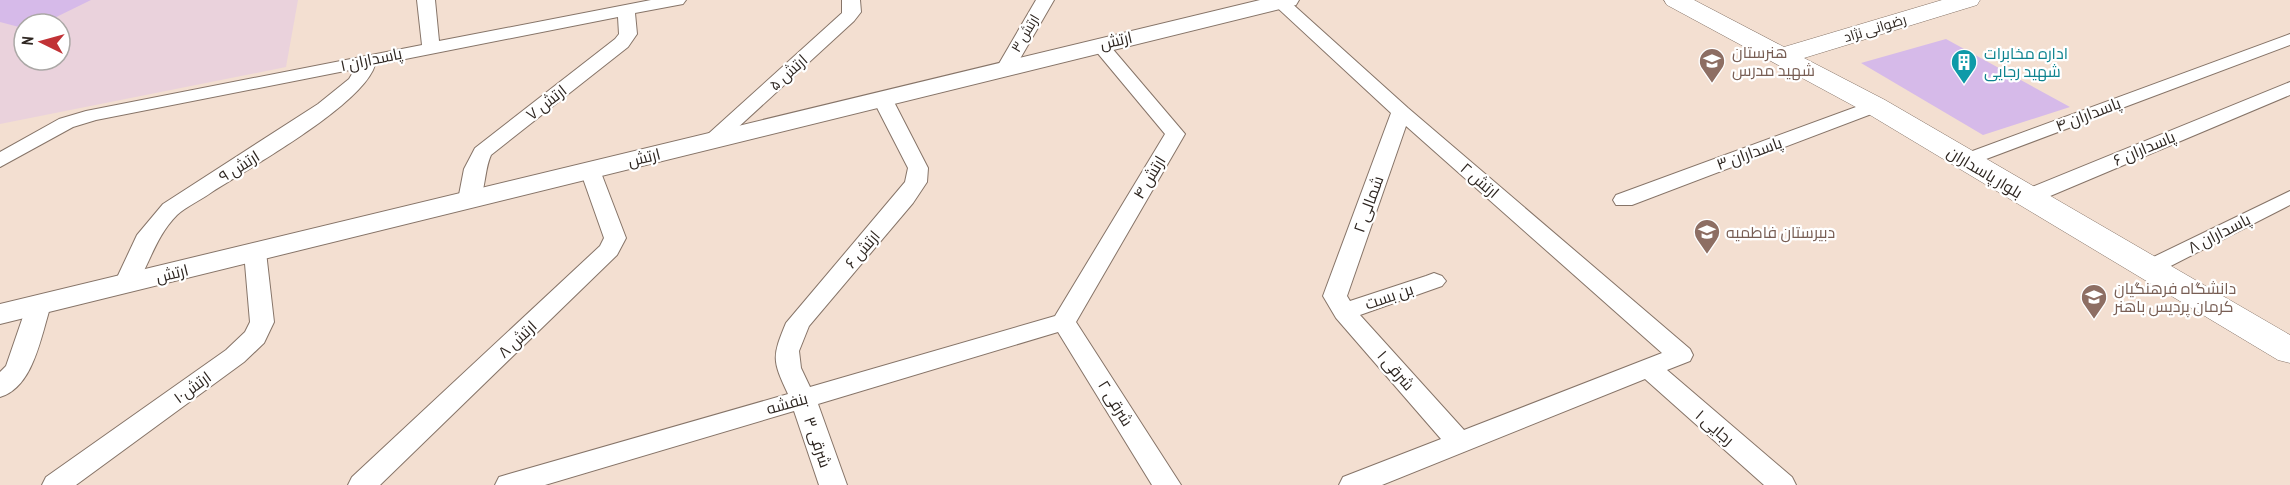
<svg xmlns="http://www.w3.org/2000/svg" width="2290" height="485" viewBox="0 0 2290 485" font-family="'PT Sans Narrow',Cairo,sans-serif">
<style>
.commercial{fill:#ead2dc;fill-rule:evenodd}
.building{fill:#d6bae9}
.lines{fill:none;stroke-linecap:round;stroke-linejoin:round}
.minor-casing{stroke:#867468;stroke-width:2}
.tertiary-casing{stroke:#867468;stroke-width:2}
.secondary-casing{stroke:#867468;stroke-width:1}
.minor{fill:#fff;fill-rule:evenodd}
.tertiary{fill:#fff;fill-rule:evenodd}
.secondary{fill:#fff;fill-rule:evenodd}
.labels{text-anchor:middle;stroke-width:4.5;stroke-linejoin:round;paint-order:stroke}
.far-street-label{font-size:14px;fill:#2e2621;stroke:#fff}
.street-label{font-size:16px;fill:#2e2621;stroke:#fff}
.education-label{font-size:16px;fill:#785e54;stroke:#fff;text-anchor:start}
.culture-label{font-size:16px;fill:#0d838f;stroke:#fff;text-anchor:start}
</style>
<rect width="100%" height="100%" fill="#f3dfd1"/>
<path class="commercial" d="M0,0H298L286,67L0,124ZM24,24H60V60H24Z"/>
<path class="building" d="M0,0H91L44,23L24,24L19,27L0,22Z
M1946,39L2070,107L1983,135L1861,63Z"/>
<g class="lines">
<g class="minor-casing">
<path id="minor" d="M417,0H435L439,41L651,0H686L683,4L635,13L637,34L628,47L491,155C484,170 486,192 477,205H461L458,200L464,169L475,148L615,39L619,34L618,17L375,65C363,105 249,168 212,192C201,200 187,206 177,215C155,237 150,264 134,289L126,292L118,289L114,284L137,235L163,204L318,104L349,79L355,69L96,120L73,127L0,167V152L59,119L86,111L422,45Z
M842,0H860L861,12L854,21L721,143H707L704,139L707,135L842,13Z
M1036,0H1054L1013,71H999L997,67Z
M1269,0H1288L1408,108L1690,349L1693,355L1690,361L1667,370L1792,477L1796,485H1764L1645,379L1382,485H1339L1343,477L1441,439L1336,318L1323,296L1391,113ZM1406,126L1662,353L1464,430L1360,315L1442,286L1446,281L1442,276L1434,273L1426,276L1350,301L1347,296Z
M2290,34V45L1973,164H1959L1956,160L1959,156Z
M1099,39L1105,40L1185,134L1076,322L1181,485H1152L1058,332L818,404L847,485H819L794,411L545,485H495L499,477L509,474L788,394C772,360 772,357 786,323L905,182L908,168L872,98L875,94H889L892,98L928,168L927,182L913,203L809,326L799,351L801,368L810,387L1055,316L1165,134L1090,44Z
M2290,82V95L2036,202H2020L2017,197L2020,192Z
M1875,100L1885,106L1882,110L1632,205H1616L1613,200L1616,195Z
M590,164L597,166L600,170L626,238L617,255L380,485H348L352,477L600,246L604,238L580,170L583,166Z
M2290,191V205L2157,273L2149,275L2141,273L2137,268L2141,263Z
M255,245L263,247L266,252L274,322L264,343L244,362L76,485H42L46,477L226,350L245,332L250,322L244,252L247,247Z
M39,297L47,299L51,305C41,335 34,387 0,397V372L6,366L27,305L31,299Z"/>
</g>
<g class="tertiary-casing">
<path id="tertiary" d="M1260,0H1299L1296,5L0,324V304Z"/>
</g>
<g class="secondary-casing">
<path id="secondary" d="M1664,0H1694L1784,47L1942,0H1980L1977,5L1804,58L1885,100L2290,335V363L2278,360L1865,112L1667,5Z"/>
</g>
<use href="#minor" class="minor"/>
<use href="#tertiary" class="tertiary"/>
<use href="#secondary" class="secondary"/>
</g>
<defs>
<g id="school-pin" transform="scale(1.35)"><path d="M0 17L-7.5 6A9.5 9.5 0 1 1 7.5 6Z" fill="#8d6e63" stroke="#fff"/><path d="M0-5L7-2L0 1L-7-2ZM-4 1L0 2.5L4 1V4Q0 6-4 4Z" fill="#fff"/></g>
<g id="building-pin" transform="scale(1.35)"><path d="M0 17L-7.5 6A9.5 9.5 0 1 1 7.5 6Z" fill="#0f9aa8" stroke="#fff"/><path d="M-4-6H4V6H1V3H-1V6H-4ZM-2.5-4.3h1.7v1.8h-1.7ZM.8-4.3h1.7v1.8H.8ZM-2.5-1h1.7V.8h-1.7ZM.8-1h1.7V.8H.8Z" fill="#fff"/></g>
<g id="university-pin" transform="scale(1.35)"><path d="M0 17L-7.5 6A9.5 9.5 0 1 1 7.5 6Z" fill="#8d6e63" stroke="#fff"/><path d="M0-5L7-2L0 1L-7-2ZM-4 1L0 2.5L4 1V4Q0 6-4 4Z" fill="#fff"/></g>
</defs>
<g fill-rule="evenodd">
<use href="#school-pin" x="1712" y="61"/>
<use href="#building-pin" x="1964" y="62"/>
<use href="#school-pin" x="1707" y="232"/>
<use href="#university-pin" x="2094" y="297"/>
</g>
<g class="labels">
<g class="far-street-label">
<text transform="translate(1875 28) rotate(-17)" y="5">رضوانی نژاد</text>
<text transform="translate(1025 33) rotate(-59)" y="5">ارتش ۳</text>
</g>
<g class="street-label">
<text transform="translate(1116 40) rotate(-13)" y="6">ارتش</text>
<text transform="translate(371 59) rotate(-12)" y="6">پاسداران ۱</text>
<text transform="translate(788 72) rotate(-42)" y="6">ارتش ۵</text>
<text transform="translate(546 102) rotate(-38)" y="6">ارتش ۷</text>
<text transform="translate(2088 114) rotate(-21)" y="6">پاسداران ۴</text>
<text transform="translate(2144 148) rotate(-23)" y="6">پاسداران ۶</text>
<text transform="translate(1749 153) rotate(-20)" y="6">پاسداران ۳</text>
<text transform="translate(644 157) rotate(-14)" y="6">ارتش</text>
<text transform="translate(239 166) rotate(-32)" y="6">ارتش ۹</text>
<text transform="translate(1985 172) rotate(31)" y="6">بلوار پاسداران</text>
<text transform="translate(1149 177) rotate(-59)" y="6">ارتش ۴</text>
<text transform="translate(1480 180) rotate(41)" y="6">ارتش ۲</text>
<text transform="translate(1368 204) rotate(-70)" y="6">شمالی ۲</text>
<text transform="translate(2219 233) rotate(-27)" y="6">پاسداران ۸</text>
<text transform="translate(862 249) rotate(-49)" y="6">ارتش ۶</text>
<text transform="translate(172 273) rotate(-14)" y="6">ارتش</text>
<text transform="translate(1389 296) rotate(-19)" y="6">بن بست</text>
<text transform="translate(517 339) rotate(-43)" y="6">ارتش ۸</text>
<text transform="translate(1396 370) rotate(49)" y="6">شرقی ۱</text>
<text transform="translate(192 387) rotate(-36)" y="6">ارتش۱۰</text>
<text transform="translate(787 403) rotate(-16)" y="6">بنفشه</text>
<text transform="translate(1116 403) rotate(58)" y="6">شرقی ۲</text>
<text transform="translate(1715 427) rotate(41)" y="6">رجایی ۱</text>
<text transform="translate(818 442) rotate(71)" y="6">شرقی ۳</text>
</g>
<g class="education-label">
<text x="1732" y="58">هنرستان<tspan x="1732" dy="18">شهید مدرس</tspan></text>
<text x="1726" y="238">دبیرستان فاطمیه</text>
<text x="2114" y="294">دانشگاه فرهنگیان<tspan x="2114" dy="18">کرمان پردیس باهنر</tspan></text>
</g>
<g class="culture-label">
<text x="1984" y="59">اداره مخابرات<tspan x="1984" dy="18">شهید رجایی</tspan></text>
</g>
</g>
<g transform="translate(42 42) rotate(275)"><circle r="28" fill="#ffffff" stroke="#aba8a6" stroke-width="1.5"/>
<path d="M0-4.5L10 22L0 15L-10 22Z" fill="#c13236"/>
<text y="-9" font-size="16" font-weight="bold" text-anchor="middle" fill="#2e2621">N</text>
</g>
</svg>
